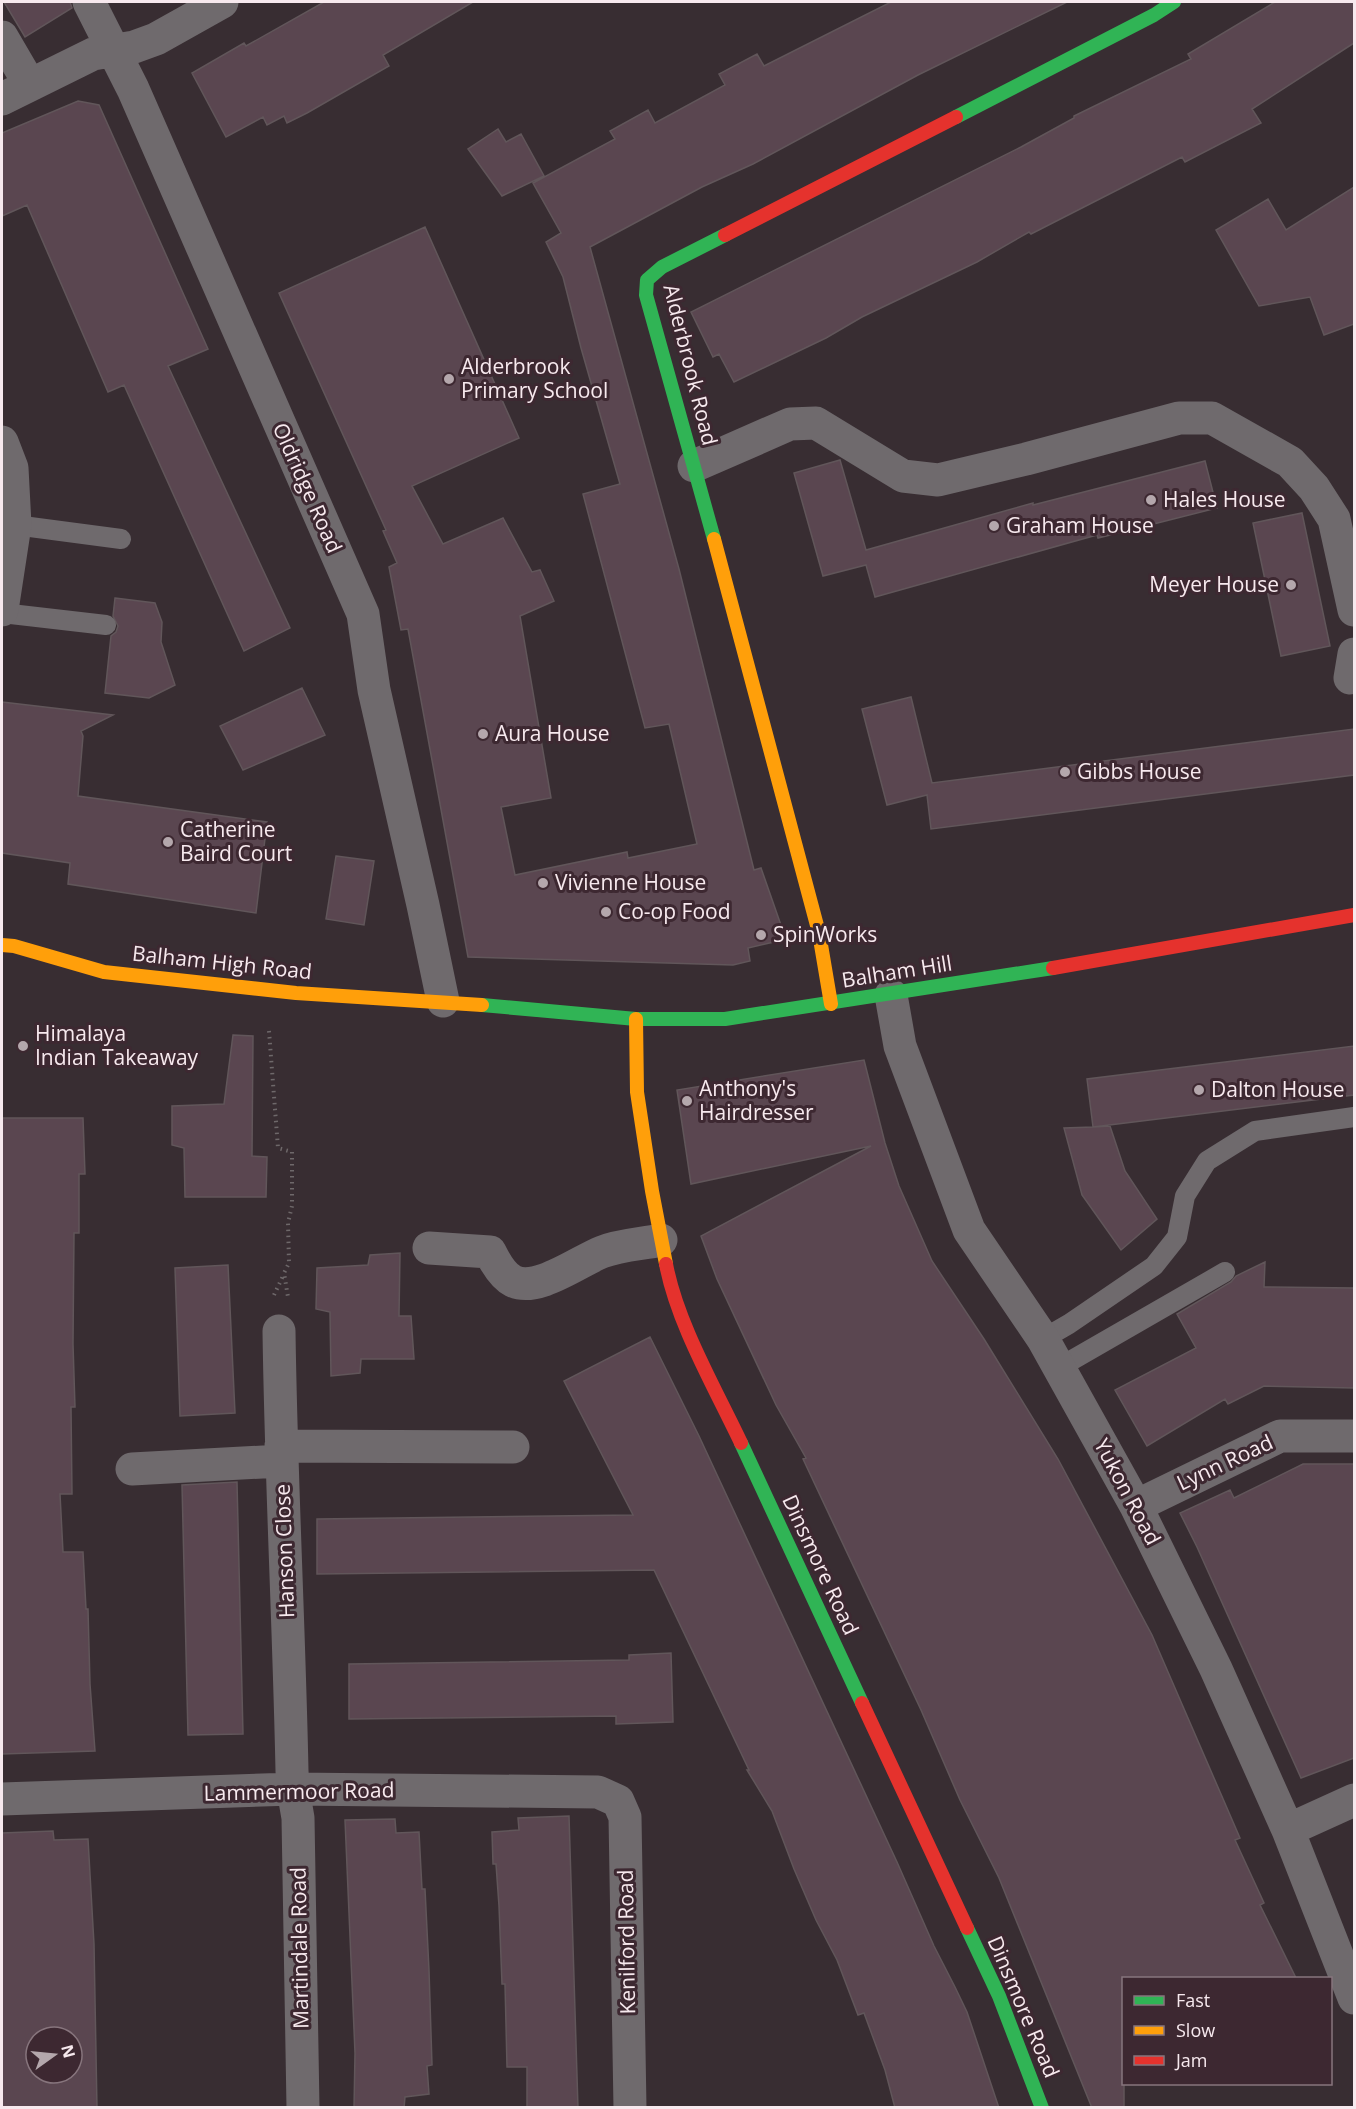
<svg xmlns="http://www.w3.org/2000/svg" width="1356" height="2109" viewBox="0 0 1356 2109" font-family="'Open Sans',sans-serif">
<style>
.building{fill:#5a4650;stroke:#61565a;stroke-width:1.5;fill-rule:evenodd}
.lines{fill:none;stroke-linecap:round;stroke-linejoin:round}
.path{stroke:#6e686a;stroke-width:4;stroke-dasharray:1.5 4.5;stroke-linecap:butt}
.lane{stroke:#6f6a6d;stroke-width:20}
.street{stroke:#6f6a6d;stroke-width:33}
.fast{stroke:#30b455;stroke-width:14}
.slow{stroke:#ff9f0a;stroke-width:14}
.jam{stroke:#e5322d;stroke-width:14}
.poi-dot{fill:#b4a7ac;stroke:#3d2831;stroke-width:2}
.labels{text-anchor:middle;stroke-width:6;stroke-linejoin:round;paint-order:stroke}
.street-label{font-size:21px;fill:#f7e9ee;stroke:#3d2831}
.poi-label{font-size:21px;fill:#f7e9ee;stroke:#3d2831;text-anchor:start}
</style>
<rect width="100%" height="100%" fill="#382d32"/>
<path class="building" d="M4,2H70L72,8L25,37Z
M324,2H473L383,55L389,66L307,113L287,123L284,116L267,125L263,117L226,137L192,73L244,43L246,46Z
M891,2H1067L918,75L753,164L702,187L590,247L679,569L754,870L761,868L782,928L778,941L748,948L750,961L733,965L468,957L408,629L401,630L389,567L397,563L383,531L386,530L279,293L425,227L519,438L412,486L443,544L503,518L532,572L540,570L554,601L520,616L551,798L501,807L515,875L627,852L628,858L697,844L669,724L645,728L583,494L620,484L581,348L563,277L546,242L561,233L533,183L615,139L610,131L648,110L655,123L725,85L719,74L757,54L764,66Z
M1275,2H1354V43L1252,109L1261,123L1185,162L1182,157L1031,234L1029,232L977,262L862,317L826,338L734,382L719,354L713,357L691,312L1021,147L1074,118V116L1191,59L1188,54Z
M78,101L99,105L208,349L168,366L290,628L244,651L124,385L108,392L27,205L2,216V133Z
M498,129L506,142L521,134L544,176L502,196L468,149Z
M1354,187V324L1324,335L1310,297L1259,306L1216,230L1268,199L1286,230Z
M840,460L866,550L1033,503V505L1205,461L1217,508L1098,538L1097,535L875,597L866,565L823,576L794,473Z
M1302,513L1330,646L1281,656L1253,523Z
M115,598L155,603L162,622L161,642L175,685L149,698L105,693L111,636L116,632L118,626L113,616Z
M302,688L325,735L243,770L220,726Z
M911,697L932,783L1354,729V775L931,829L927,795L887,805L862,709Z
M2,702L113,715L81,731L83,736L78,796L267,822L256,913L68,884L70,863L2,853Z
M336,856L374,861L364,925L326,919Z
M233,1035L253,1036L252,1156L267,1157L266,1197H185L184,1148L172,1145V1106L224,1104Z
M1354,1046V1095L1093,1127L1110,1126L1125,1171L1157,1219L1121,1250L1082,1195L1064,1128L1093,1127L1087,1079Z
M864,1060L885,1143L899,1186L932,1261L984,1339L1058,1459L1152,1635L1240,1838L1235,1840L1264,1903L1260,1905L1296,1978H1124V2108H1092L999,1878L960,1800L921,1710L803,1459L806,1458L776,1405L717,1279L701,1236L871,1146L691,1184L677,1090Z
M2,1118H83L85,1174H79V1233H74L73,1344L75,1407H71L72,1494H60L63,1552H83L86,1609H88L90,1684L95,1751L2,1754Z
M400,1253L399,1316H411L414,1359H361L360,1373L331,1376L330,1312L316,1309L317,1268L368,1265L370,1255Z
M1265,1262L1264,1287L1354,1288V1388L1264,1386L1228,1404L1225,1399L1147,1446L1115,1390L1196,1348L1177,1314L1231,1282L1236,1276Z
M228,1265L235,1413L180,1416L175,1268Z
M650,1337L699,1436L897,1862L934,1946L955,1987L967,2012L999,2108H895L885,2070L864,2013L858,2015L837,1960L816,1920L794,1869L772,1811L747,1770H749L654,1570L317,1574V1519L633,1515L564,1381Z
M1303,1464H1354V1758L1301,1778L1197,1547L1180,1513L1230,1490L1234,1498Z
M237,1482L243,1734L188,1735L182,1485Z
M671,1653L673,1722L616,1724V1716L349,1719V1664L629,1660V1655Z
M569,1816L578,2108H527V2067H507L505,1984H502L499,1906L496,1864H493L492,1832L519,1830L518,1818Z
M395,1819L396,1833L419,1832L422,1889H425L429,1970L432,2065L427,2066L429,2094L405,2097L404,2108H354L355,2053L345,1820Z
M53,1831L54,1840L88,1839L94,1944L97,2108H2V1833ZM36,2037H72V2073H36Z"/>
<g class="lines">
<path class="path" d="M269,1031L278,1148L292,1152V1206L288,1223L289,1263L284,1273L288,1297
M274,1295L284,1274"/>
<path class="lane" d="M15,525L121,539
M2,613L106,625
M1043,1339L1069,1324L1154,1266L1177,1237L1185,1196L1207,1161L1255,1131L1354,1117
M1060,1367L1225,1272"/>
<path class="street" d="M89,2L133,89L363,614L374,690L423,905L443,1001
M2,37L30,85
M2,99L93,54L134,47L156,39L222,2
M2,442L12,468L15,525L2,610
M694,466L790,424L816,423L903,476L938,480L1026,459L1179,418H1212L1290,462L1314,488L1334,519L1354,610
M1350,678L1354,654
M891,995L900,1046L969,1230L1043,1339L1136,1506L1216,1669L1288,1830L1354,1998
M429,1248L490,1252C495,1262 503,1276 513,1281C537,1293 579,1261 602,1252C620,1245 642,1244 661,1240
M279,1331C281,1478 289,1624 292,1771L293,1789L298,1818L303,2108
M281,1446L513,1447
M132,1469L281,1461
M1136,1506L1280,1436H1354
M2,1799L293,1789L598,1792L618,1801L625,1817L630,2108
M1288,1830L1354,1800"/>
<path class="fast" d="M956,117L1154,15L1174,2
M714,539L646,295L647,280L662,267L725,235
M482,1005L636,1019H725L1053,968
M741,1443L862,1703
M967,1928L999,1996L1042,2108"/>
<path class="slow" d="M714,539L819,933L831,1004
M2,945L14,946L104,972L296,993L482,1005
M636,1019L637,1092L652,1191L666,1264"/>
<path class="jam" d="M725,235L956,117
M1053,968L1354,915
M666,1264C677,1323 715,1388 741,1443
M862,1703L967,1928"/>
</g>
<g class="poi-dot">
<circle cx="449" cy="379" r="6"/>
<circle cx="1151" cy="500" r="6"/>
<circle cx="994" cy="526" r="6"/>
<circle cx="1291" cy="585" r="6"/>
<circle cx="483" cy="734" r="6"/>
<circle cx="1065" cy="772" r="6"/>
<circle cx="168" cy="842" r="6"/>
<circle cx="543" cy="883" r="6"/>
<circle cx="606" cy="912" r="6"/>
<circle cx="761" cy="935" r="6"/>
<circle cx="23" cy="1046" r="6"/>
<circle cx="1199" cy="1090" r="6"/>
<circle cx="687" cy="1101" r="6"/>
</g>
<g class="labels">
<g class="street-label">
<text transform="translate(690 365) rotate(76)" y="7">Alderbrook Road</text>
<text transform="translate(307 488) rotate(66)" y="7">Oldridge Road</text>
<text transform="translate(222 963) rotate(6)" y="7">Balham High Road</text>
<text transform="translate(897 972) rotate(-9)" y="7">Balham Hill</text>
<text transform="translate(1225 1463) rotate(-25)" y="7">Lynn Road</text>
<text transform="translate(1127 1492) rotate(62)" y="7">Yukon Road</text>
<text transform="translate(285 1551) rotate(-92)" y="7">Hanson Close</text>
<text transform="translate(820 1565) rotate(65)" y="7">Dinsmore Road</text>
<text transform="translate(299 1792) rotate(-1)" y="7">Lammermoor Road</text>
<text transform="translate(627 1942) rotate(-91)" y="7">Kenilford Road</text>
<text transform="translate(300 1948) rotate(-91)" y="7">Martindale Road</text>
<text transform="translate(1023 2007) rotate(67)" y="7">Dinsmore Road</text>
</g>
<g class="poi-label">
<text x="461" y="374">Alderbrook<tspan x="461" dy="24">Primary School</tspan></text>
<text x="1163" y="507">Hales House</text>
<text x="1006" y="533">Graham House</text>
<text x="1279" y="592" text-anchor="end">Meyer House</text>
<text x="495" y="741">Aura House</text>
<text x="1077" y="779">Gibbs House</text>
<text x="180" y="837">Catherine<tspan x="180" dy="24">Baird Court</tspan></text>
<text x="555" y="890">Vivienne House</text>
<text x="618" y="919">Co-op Food</text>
<text x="773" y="942">SpinWorks</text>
<text x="35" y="1041">Himalaya<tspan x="35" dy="24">Indian Takeaway</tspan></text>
<text x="699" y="1096">Anthony's<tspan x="699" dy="24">Hairdresser</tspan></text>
<text x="1211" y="1097">Dalton House</text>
</g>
</g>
<rect width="1356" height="2109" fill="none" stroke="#f7e9ee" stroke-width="6"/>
<rect x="1122" y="1977" width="210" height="108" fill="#3d2831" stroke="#87757d" stroke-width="1.5"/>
<rect x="1134" y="1996" width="30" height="9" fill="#30b455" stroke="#87757d" stroke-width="1.5"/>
<text x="1176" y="2007" font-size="18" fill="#f7e9ee">Fast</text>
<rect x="1134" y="2026" width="30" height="9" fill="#ff9f0a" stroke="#87757d" stroke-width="1.5"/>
<text x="1176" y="2037" font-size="18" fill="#f7e9ee">Slow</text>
<rect x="1134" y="2056" width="30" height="9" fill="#e5322d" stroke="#87757d" stroke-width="1.5"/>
<text x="1176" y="2067" font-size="18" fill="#f7e9ee">Jam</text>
<g transform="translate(54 2055) rotate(75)"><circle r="28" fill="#3d2831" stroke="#87757d" stroke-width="1.5"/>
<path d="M0-4.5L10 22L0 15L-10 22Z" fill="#b4a7ac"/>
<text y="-9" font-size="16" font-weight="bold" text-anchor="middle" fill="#f7e9ee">N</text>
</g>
</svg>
